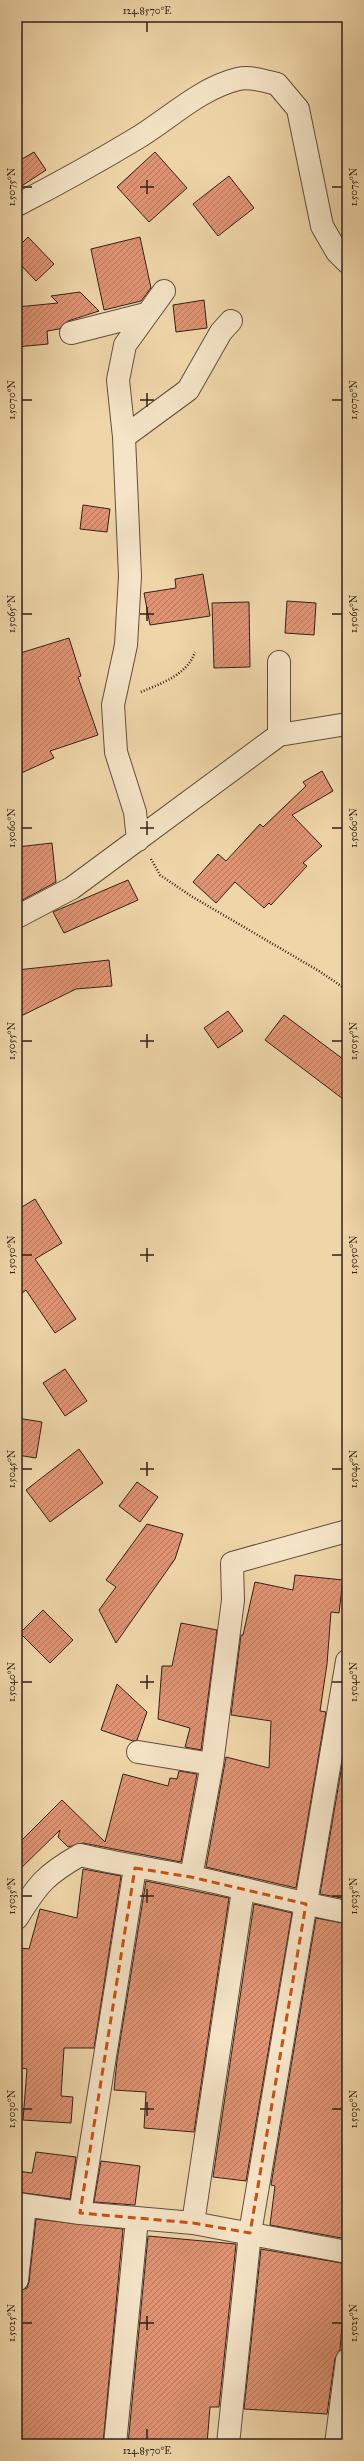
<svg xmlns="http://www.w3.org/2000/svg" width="364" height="2461" viewBox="0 0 364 2461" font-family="'IM FELL Great Primer',serif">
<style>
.building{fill:url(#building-hatch);stroke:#322018}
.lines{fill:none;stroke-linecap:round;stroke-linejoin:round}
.street-casing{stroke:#614e3c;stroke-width:24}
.path{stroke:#322018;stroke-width:2.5;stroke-dasharray:1 2;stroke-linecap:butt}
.street{stroke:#f5e4c7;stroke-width:22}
.marked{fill:none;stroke:#cd500e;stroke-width:3;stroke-dasharray:8 5;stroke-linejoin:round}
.ticks{fill:none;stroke:#322018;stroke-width:1.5}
.neatline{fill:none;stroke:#322018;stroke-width:1.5}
.ticks-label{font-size:10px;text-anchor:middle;fill:#322018}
</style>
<defs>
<pattern id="building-hatch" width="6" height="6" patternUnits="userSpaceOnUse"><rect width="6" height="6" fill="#e09373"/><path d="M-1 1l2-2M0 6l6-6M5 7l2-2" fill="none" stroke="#b6785d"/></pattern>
</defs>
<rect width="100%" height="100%" fill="#efd6a9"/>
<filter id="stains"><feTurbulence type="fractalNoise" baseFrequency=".005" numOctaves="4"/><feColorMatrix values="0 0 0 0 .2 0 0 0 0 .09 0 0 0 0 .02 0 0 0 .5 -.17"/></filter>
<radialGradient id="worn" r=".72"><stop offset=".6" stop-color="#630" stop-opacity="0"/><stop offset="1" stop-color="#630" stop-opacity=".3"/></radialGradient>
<path class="building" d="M34,152L46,170L17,189V162Z
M155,152L187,188L149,222L117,187Z
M229,176L254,208L218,236L193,204Z
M28,237L54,264L36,281L17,261V248Z
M140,237L151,288L141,301L104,310L91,249Z
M80,292L99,311L68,321L59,329L47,331L48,344L17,347V307L58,303L51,296Z
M204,300L207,328L176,332L173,305Z
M83,505L110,509L107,532L80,529Z
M203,574L210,616L150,625L144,593L176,588L175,579Z
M287,601L316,603L314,635L285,633Z
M249,602L250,667L214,668L212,603Z
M69,638L81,676L78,677L98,735L50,751L54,758L17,775V654Z
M322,771L333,791L292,815L322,846L303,863L307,866L271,905L269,903L264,908L235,882L216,903L193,882L218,854L226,861L260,824L263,827L306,786L303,782Z
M52,843L56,882L17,903V847Z
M128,880L138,900L64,933L53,912Z
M109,960L112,986L76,989L17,1018V970Z
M228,1011L243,1031L218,1048L204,1028Z
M284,1015L347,1062V1102L265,1040Z
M35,1199L62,1243L35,1259L76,1319L55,1333L26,1290L17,1297V1210Z
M65,1369L87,1401L65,1416L43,1383Z
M17,1418L42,1422L36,1458L17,1455Z
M79,1449L103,1483L50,1522L26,1490Z
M137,1482L158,1497L140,1522L119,1506Z
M147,1524L183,1534L175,1559L116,1643L99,1610L116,1587L106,1580Z
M295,1575L343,1580L339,1613L331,1612L327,1664L320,1711L326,1712L296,1888L206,1867L226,1757L269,1768L271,1721L231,1715L241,1635H243L255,1582L293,1590Z
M43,1610L73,1640L50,1663L20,1633Z
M181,1623L217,1630L201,1750L185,1747L190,1728L158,1719L162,1666H172Z
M117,1684L147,1712L137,1740L133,1741L101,1730Z
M347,1736V1899L320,1894Z
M179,1771L197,1774L181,1862L83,1843L68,1847L58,1837L60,1830L17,1872V1845L62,1800L105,1842L123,1774L168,1786L170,1778L177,1779Z
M83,1869L121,1876L94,2048H64L61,2096L73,2097L71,2123L23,2120L27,2069L17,2067V1967L21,1948L29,1949L40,1909L77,1918Z
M146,1881L229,1898L194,2132L144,2128L146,2092L114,2090L117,2060Z
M254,1904L292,1913L246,2181L213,2177Z
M316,1918L347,1924V2239L270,2225L275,2186L271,2185Z
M36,2152L76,2157L70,2199L17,2192V2171L32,2173Z
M101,2161L140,2166L135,2205L94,2202Z
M36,2219L123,2229L103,2444H17V2350L21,2330H17V2292L27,2288L29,2282Z
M148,2236L236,2244L219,2407H210L207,2444H128Z
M261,2249L347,2264L340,2350L335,2358L327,2414L244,2409Z"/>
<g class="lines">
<g class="street-casing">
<path id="street" d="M17,205C58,184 99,161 139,137C171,117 201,88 238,79C250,76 265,81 277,84L298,109L322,226L337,252L347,262
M71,333L146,314
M124,437L188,390L221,332L231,321
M279,735L347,724
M138,840L135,812L116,752L113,705L126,645L130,576L124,437L118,380L125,345L164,291
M17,917L72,888L279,735V662
M138,1752L212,1764L191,1877
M212,1764L233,1600L232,1563L347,1531
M17,1918C38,1884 45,1875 80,1855C118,1864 154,1869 192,1877C244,1888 294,1902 347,1912
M17,2204L80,2213L193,2223L347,2252
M80,2213L135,1868
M193,2223L243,1890
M17,2280L25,2206
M115,2444L137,2219
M228,2444L250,2233L347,1661
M336,2444L347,2360"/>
</g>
<path class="path" d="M141,692C162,683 187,675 195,652
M151,859L160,875L191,896L319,971L347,990"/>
<use href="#street" class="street"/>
</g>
<path class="marked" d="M135,1868L191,1877L306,1904L250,2233L193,2223L80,2213Z"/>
<path class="ticks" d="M147,22V32M147,180V194M22,187H32M140,187H154M332,187H342M147,393V407M22,400H32M140,400H154M332,400H342M147,607V621M22,614H32M140,614H154M332,614H342M147,821V835M22,828H32M140,828H154M332,828H342M147,1034V1048M22,1041H32M140,1041H154M332,1041H342M147,1248V1262M22,1255H32M140,1255H154M332,1255H342M147,1462V1476M22,1469H32M140,1469H154M332,1469H342M147,1675V1689M22,1682H32M140,1682H154M332,1682H342M147,1889V1903M22,1896H32M140,1896H154M332,1896H342M147,2102V2116M22,2109H32M140,2109H154M332,2109H342M147,2316V2330M22,2323H32M140,2323H154M332,2323H342M147,2429V2439"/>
<rect width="364" height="2461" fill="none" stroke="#efd6a9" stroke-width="44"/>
<rect x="22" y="22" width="320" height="2417" class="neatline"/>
<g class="ticks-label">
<text x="147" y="14">124.8570°E</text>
<text transform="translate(11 187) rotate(-90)" y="4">1.5075°N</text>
<text transform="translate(353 187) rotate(-90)" y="4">1.5075°N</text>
<text transform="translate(11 400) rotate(-90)" y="4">1.5070°N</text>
<text transform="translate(353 400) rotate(-90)" y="4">1.5070°N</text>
<text transform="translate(11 614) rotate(-90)" y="4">1.5065°N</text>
<text transform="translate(353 614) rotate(-90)" y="4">1.5065°N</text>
<text transform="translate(11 828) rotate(-90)" y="4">1.5060°N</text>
<text transform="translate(353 828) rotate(-90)" y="4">1.5060°N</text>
<text transform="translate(11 1041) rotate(-90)" y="4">1.5055°N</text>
<text transform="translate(353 1041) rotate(-90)" y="4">1.5055°N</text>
<text transform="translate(11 1255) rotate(-90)" y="4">1.5050°N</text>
<text transform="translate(353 1255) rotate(-90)" y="4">1.5050°N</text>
<text transform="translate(11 1469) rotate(-90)" y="4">1.5045°N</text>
<text transform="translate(353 1469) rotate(-90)" y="4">1.5045°N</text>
<text transform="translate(11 1682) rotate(-90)" y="4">1.5040°N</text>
<text transform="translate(353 1682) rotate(-90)" y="4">1.5040°N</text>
<text transform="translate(11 1896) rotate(-90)" y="4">1.5035°N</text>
<text transform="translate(353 1896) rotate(-90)" y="4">1.5035°N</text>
<text transform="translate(11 2109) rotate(-90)" y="4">1.5030°N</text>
<text transform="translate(353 2109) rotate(-90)" y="4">1.5030°N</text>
<text transform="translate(11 2323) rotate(-90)" y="4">1.5025°N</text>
<text transform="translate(353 2323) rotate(-90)" y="4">1.5025°N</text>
<text x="147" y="2454">124.8570°E</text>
</g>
<rect width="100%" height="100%" filter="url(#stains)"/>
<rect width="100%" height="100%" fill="url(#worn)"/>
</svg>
